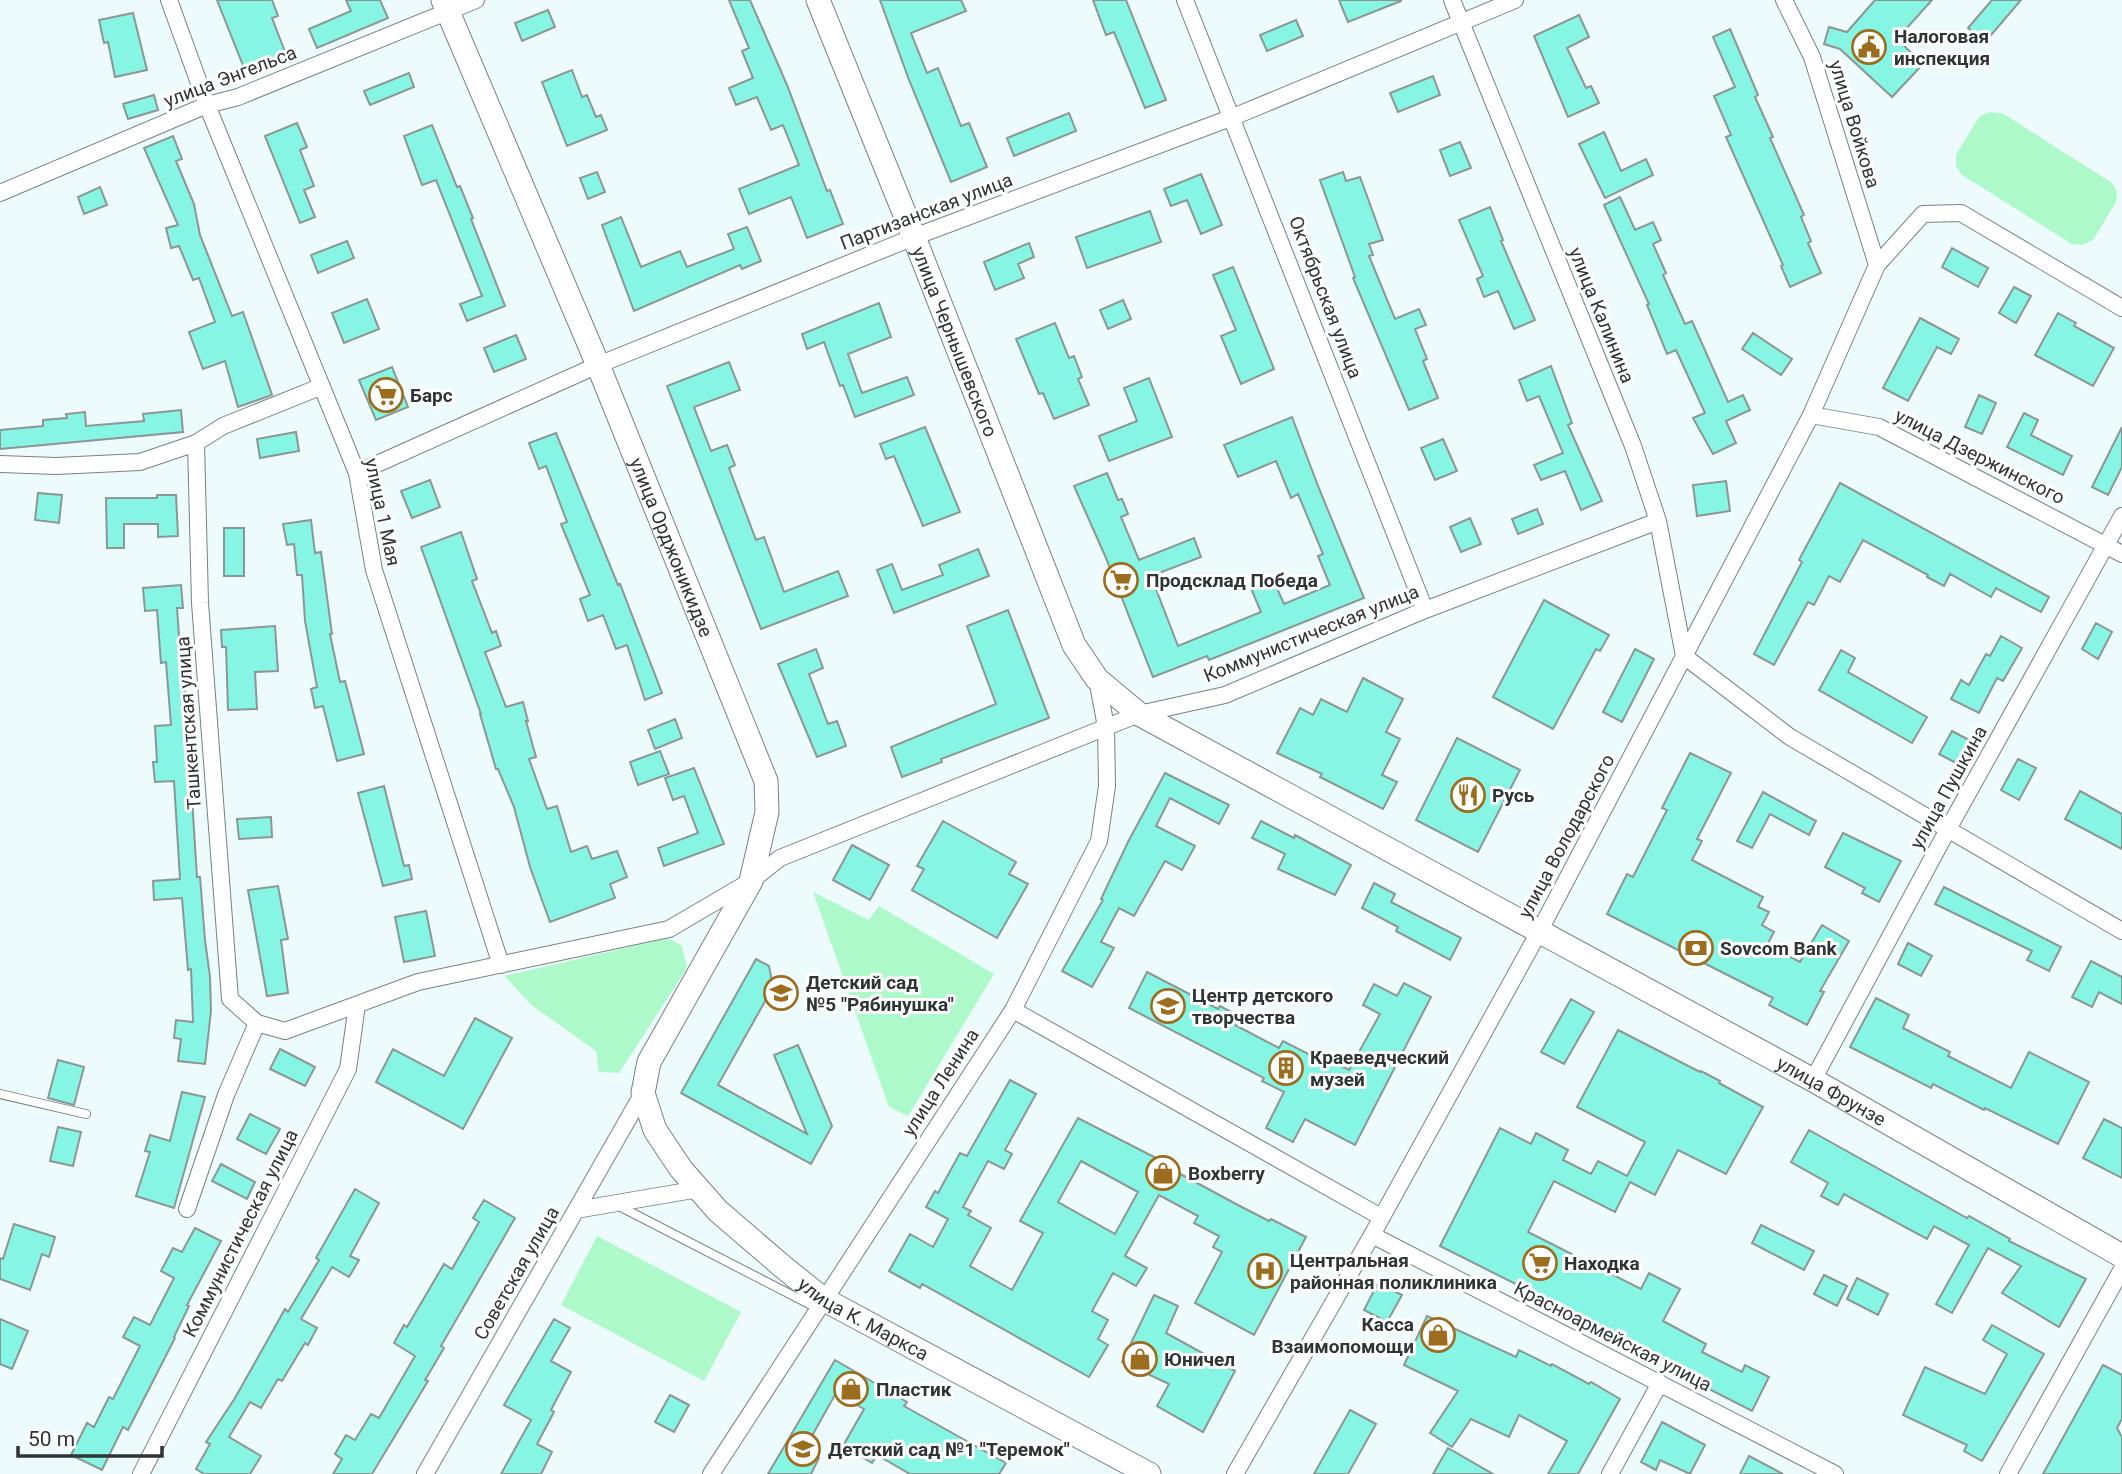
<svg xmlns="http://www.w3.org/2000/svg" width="2122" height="1474" viewBox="0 0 2122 1474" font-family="Roboto,sans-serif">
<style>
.green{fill:#aef9c9}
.building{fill:#87f5e4;stroke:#8b9795;stroke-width:2;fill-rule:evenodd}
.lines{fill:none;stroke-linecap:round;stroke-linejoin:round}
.lane-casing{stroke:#778284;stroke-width:10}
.street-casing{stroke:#778284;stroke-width:18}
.secondary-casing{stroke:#778284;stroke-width:25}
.lane{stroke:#fff;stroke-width:8}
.street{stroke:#fff;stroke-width:16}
.secondary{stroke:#fff;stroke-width:23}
.labels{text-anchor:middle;stroke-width:6;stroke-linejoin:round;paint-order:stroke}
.poi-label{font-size:19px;font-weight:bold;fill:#2f3435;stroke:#fff;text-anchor:start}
.street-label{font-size:19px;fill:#2f3435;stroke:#fff}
</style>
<rect width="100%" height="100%" fill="#eefbfd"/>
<path class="green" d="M1989,112L2002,113L2112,183L2117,192L2116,202L2093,240L2083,245L2072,244L1962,175L1956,166V155L1979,117Z
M813,892L869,920L879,906L994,974L908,1116L889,1107Z
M668,938L682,946L687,968L619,1073L599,1072L596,1051L530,1004L505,976Z
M597,1236L741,1312L704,1381L561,1305Z"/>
<path class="building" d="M217,0H272L278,16L272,18L287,57L246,73Z
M346,0H380L388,18L317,48L309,29L351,11Z
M729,0H750L787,85L827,191L830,190L843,224L807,238L791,197L749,214L739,189L799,165L783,125L771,130L757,97L736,105L729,88L753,78L742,51L749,48Z
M880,0H961L966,11L911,33L927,73L938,68L961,126L969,123L987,167L951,182L909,80Z
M1093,0H1126L1166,100L1145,108L1114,32L1106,35Z
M1339,0H1401V1L1348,22Z
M1875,0H1932L1897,39L1923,64L1892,97L1840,49L1824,44L1829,27L1847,32Z
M1992,0H2021L1985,42L1968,28Z
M548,10L555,27L522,41L515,23Z
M133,13L147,70L115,77L108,42L104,43L99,20Z
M1579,15L1589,37L1567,48L1586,88L1591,86L1599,103L1568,117L1534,36Z
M1296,20L1303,36L1267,51L1260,35Z
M1730,29L1758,95L1755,97L1773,137L1770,138L1804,215L1801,217L1811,241L1808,243L1821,273L1790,287L1781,266L1783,265L1726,137L1731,135L1714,96L1735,87L1713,37Z
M572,70L582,97L587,95L596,117L601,115L607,130L567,146L542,82Z
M409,73L414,87L370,105L364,91Z
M1433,76L1440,95L1398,112L1390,93Z
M154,95L158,110L128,119L123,104Z
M1069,113L1076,131L1014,156L1007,138Z
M297,123L307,147L300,150L314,186L304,190L315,217L300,223L265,136Z
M432,125L457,187L460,186L473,218L471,219L505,306L467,321L460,304L482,296L436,180L422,185L404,136Z
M1604,132L1621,171L1646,159L1653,175L1605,198L1579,144Z
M173,136L182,159L176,161L194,204L200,235L232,316L243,312L272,395L238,407L225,361L203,369L189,332L215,322L199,278L193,280L179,246L171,248L166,228L178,225L144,148Z
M1460,142L1471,168L1450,176L1440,150Z
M597,172L605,192L588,199L580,178Z
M1343,172L1346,181L1360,177L1383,240L1369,244L1373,255L1369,256L1395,319L1419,309L1426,325L1415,329L1427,359L1423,361L1438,398L1409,410L1353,278L1355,277L1320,180Z
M1201,174L1222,225L1201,234L1187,200L1171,206L1164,189Z
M100,187L107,205L84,214L78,197Z
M1620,197L1635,230L1653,222L1661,240L1653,244L1666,273L1663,275L1685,324L1692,321L1728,402L1743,395L1750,410L1726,421L1736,443L1713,454L1693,418L1705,413L1676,350L1667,354L1647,305L1649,304L1604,205Z
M1490,207L1503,240L1501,241L1535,320L1514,329L1498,291L1484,297L1477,279L1483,276L1459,220Z
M1150,211L1161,242L1087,268L1076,237Z
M621,217L641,267L680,251L687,267L734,249L728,234L747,227L761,261L742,269L740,265L634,311L602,225Z
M347,241L354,258L318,273L311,255Z
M1029,243L1034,257L1018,264L1024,278L995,290L984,262Z
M1952,248L1988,268L1978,287L1942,267Z
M1233,267L1274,369L1241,384L1221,336L1236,330L1213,275Z
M2014,287L2031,296L2016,323L1999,313Z
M367,299L379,329L344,343L332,313Z
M1123,300L1131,319L1108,329L1100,310Z
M879,303L891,337L848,354L862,393L907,377L914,395L855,417L843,385L840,386L824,342L807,349L802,334Z
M2058,313L2076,323L2074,326L2114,348L2093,386L2035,355Z
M1920,318L1959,339L1951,354L1937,347L1908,401L1883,388Z
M1055,323L1069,358L1074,356L1082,377L1078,379L1089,405L1054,419L1043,393L1039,394L1016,339Z
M1753,333L1792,359L1781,375L1742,349Z
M516,335L526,359L494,372L484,348Z
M729,362L740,390L694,407L711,451L727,445L735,465L729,468L756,540L764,537L784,592L838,571L848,596L761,629L667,386Z
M1551,366L1572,423L1568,425L1602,501L1581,510L1565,471L1541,480L1534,465L1563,453L1539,396L1527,401L1519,380Z
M392,367L408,407L376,420L359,380Z
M1149,378L1172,437L1109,461L1099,436L1137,421L1124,388Z
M1979,395L1996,403L1982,434L1965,427Z
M181,410L183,432L0,449V430L43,426V420L67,418L66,414L85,412L86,426L144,421L143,414Z
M2024,413L2038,420L2031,435L2072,456L2063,475L2007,447Z
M1292,417L1318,486L1364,598L1209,660L1207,656L1153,677L1106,558L1074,486L1107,473L1118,500L1122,499L1128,514L1121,517L1139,560L1194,538L1201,557L1151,576L1178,646L1261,612L1250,586L1272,577L1284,604L1330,585L1318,556L1323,554L1298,494L1291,498L1276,461L1238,477L1224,445Z
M925,427L960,512L923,526L894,456L886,459L880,444Z
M2122,427V467L2108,495L2092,487Z
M296,432L299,451L260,458L257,439Z
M556,433L618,585L620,584L662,693L645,700L627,645L616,649L603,615L588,621L580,599L590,595L561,524L567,522L546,466L539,469L529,443Z
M1443,439L1457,471L1435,480L1421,448Z
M430,480L440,507L412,518L401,491Z
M1726,481L1730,511L1697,516L1693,485Z
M1840,483L2049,597L2041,612L1996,588L1991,597L1950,574L1944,586L1927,577L1928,575L1863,540L1840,582L1829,576L1814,605L1808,602L1774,665L1754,654L1802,562L1799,560Z
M38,493L62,495L59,523L35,520Z
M157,495H176L178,536L158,537V524H124V548H107L106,498H157Z
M1537,509L1543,524L1518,534L1512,519Z
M1470,518L1481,544L1461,552L1450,527Z
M311,520L315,553L321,552L332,634H330L340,682L345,681L364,754L337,761L323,706L315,708L311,689L317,687L305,621L302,575H297L294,544L287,545L283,524Z
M224,528H244V576H224Z
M461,532L477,579L472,581L492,633L496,631L501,646L485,652L506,707L523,702L528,721H526L536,757L529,759L547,809L557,806L571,852L587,846L592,859L617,851L627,877L610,884L615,898L550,922L530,867L514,807L498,769H496L480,714H481L421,547Z
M978,549L989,576L894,613L877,570L892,564L902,590L943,575L939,565Z
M181,585L183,608H177L183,689H185L197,877H200L205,940L210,977L211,1011L205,1064L178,1061L181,1039L174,1038L176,1020L193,1022L191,969L188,970L182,898L154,900L153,881L180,879L174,781L155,782L153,762H157L155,726L171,725L166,662L161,663L157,610L145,611L143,588Z
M1544,600L1609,635L1600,651L1596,649L1553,729L1493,697Z
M1008,610L1049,718L941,759L942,762L902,777L891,747L996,704L967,626Z
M2096,623L2112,632L2098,659L2082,649Z
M275,626L278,671L255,672L257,709L228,710L226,647H222L221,630Z
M2001,636L2022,648L2003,681L1997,678L1979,713L1951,699L1961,680L1969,685L1986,654L1990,656Z
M816,649L823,668L809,674L828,724L837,721L846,746L817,757L778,664Z
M1635,649L1654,659L1622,722L1603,712Z
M1841,650L1855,658L1848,672L1927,717L1912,743L1819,690Z
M1363,678L1403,699L1386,732L1400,739L1382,775L1397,782L1383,809L1320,777L1322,774L1277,753L1300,708L1313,715L1321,699L1347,712Z
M675,719L682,738L655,749L648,730Z
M1952,731L1969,740L1956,763L1939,754Z
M1457,738L1520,770L1478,852L1416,820Z
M660,751L669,774L638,785L630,762Z
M1690,753L1731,773L1697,839L1702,841L1692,860L1763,897L1758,907L1769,912L1762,925L1774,932L1767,945L1800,962L1822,925L1849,941L1820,991L1824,992L1807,1025L1769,1005L1773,998L1607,914L1627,874L1633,877L1667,810L1662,808Z
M2018,759L2036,768L2019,800L2001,790Z
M694,768L724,844L664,866L658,848L698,833L684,796L673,800L665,778Z
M1165,773L1229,805L1219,824L1170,798L1156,826L1195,846L1182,870L1165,861L1134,916L1119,908L1101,942L1114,948L1092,987L1062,971L1103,900L1101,899L1128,842Z
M384,786L404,866L409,865L412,879L383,886L358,793Z
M2080,791L2122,814V849L2065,819Z
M1763,792L1816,821L1809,835L1770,814L1752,848L1737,841Z
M271,817L272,837L239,839L237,819Z
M943,821L1016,862L1009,874L1028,884L997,938L912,890L924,869L917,866Z
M1261,821L1294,838L1295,835L1351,865L1335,895L1278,869L1285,854L1252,838Z
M1843,833L1901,861L1879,902L1862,893L1865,888L1825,867Z
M852,845L889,865L870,900L833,880Z
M1374,883L1395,894L1391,902L1461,938L1450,960L1396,931L1398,927L1362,908Z
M278,886L288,939L281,940L288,993L267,996L248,890Z
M1944,887L2061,947L2049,971L2027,960L2032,951L1935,904Z
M426,911L435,956L404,962L395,917Z
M1908,943L1932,956L1921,976L1898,964Z
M756,959L769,966L773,987L718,1085L807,1134L774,1055L798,1045L832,1126L811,1164L681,1093Z
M2091,961L2122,977V1004L2099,992L2092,1007L2072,997Z
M1147,972L1218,1009L1220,1006L1239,1016L1235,1025L1279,1048L1283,1041L1316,1058L1318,1054L1349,1070L1380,1014L1363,1005L1374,984L1397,996L1404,983L1431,997L1355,1145L1305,1119L1293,1142L1266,1128L1284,1092L1262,1081L1264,1078L1129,1008Z
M1876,998L1909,1015L1903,1028L1950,1052L1948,1056L2011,1088L2029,1052L2089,1082L2058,1144L1985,1108L1984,1110L1933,1084L1931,1088L1850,1047Z
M1571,999L1594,1012L1564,1064L1541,1052Z
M475,1018L512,1038L463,1129L376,1082L393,1049L444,1076Z
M1618,1030L1700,1072L1701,1071L1720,1081L1719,1083L1763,1107L1726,1174L1678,1150L1655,1195L1630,1182L1615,1212L1554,1181L1528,1232L1641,1289L1649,1273L1680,1289L1663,1321L1706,1344L1702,1352L1742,1372L1745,1365L1769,1377L1752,1411L1666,1367L1669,1361L1440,1246L1500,1128L1531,1144L1536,1133L1568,1150L1563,1160L1591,1174L1598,1161L1627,1176L1645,1142L1577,1107Z
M280,1049L315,1067L305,1086L270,1069Z
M58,1060L84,1067L74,1105L48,1098Z
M1010,1080L1036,1094L1005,1150L1012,1154L1004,1169L988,1161L963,1207L971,1211L968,1215L991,1228L970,1266L1012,1290L1043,1233L1020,1221L1078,1118L1156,1158L1174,1168L1173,1170L1236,1204L1269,1221L1271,1219L1306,1237L1254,1335L1195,1303L1222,1252L1213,1247L1219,1236L1194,1223L1198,1216L1159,1195L1125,1256L1147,1268L1136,1286L1113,1273L1092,1311L1108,1320L1098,1339L1108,1345L1089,1377L922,1284L920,1288L889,1271L910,1234L933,1247L948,1219L926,1207L935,1191L938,1193L960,1153L967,1156ZM1081,1161L1138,1192L1115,1234L1058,1202Z
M182,1092L205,1097L174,1208L136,1196L150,1152L145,1151L150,1135L170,1141Z
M250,1114L280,1129L266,1154L237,1139Z
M2104,1119L2122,1128V1178L2083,1158Z
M58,1127L81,1132L73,1166L50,1161Z
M1809,1130L1967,1218L1969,1216L2010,1239L2009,1241L2086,1279L2059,1327L2002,1293L2021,1266L1988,1248L1952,1313L1936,1304L1969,1245L1934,1226L1927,1239L1844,1194L1838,1205L1821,1196L1828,1183L1791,1162Z
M221,1164L255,1182L247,1199L212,1181Z
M355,1189L379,1203L350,1256L359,1260L349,1277L332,1267L301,1319L317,1328L308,1345L305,1343L282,1381L278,1379L261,1408L250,1402L229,1437L261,1456L250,1474H204L196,1469L210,1444L206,1442L235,1398L285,1309L288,1312L319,1260L316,1258Z
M484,1200L515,1218L441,1346L444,1348L425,1380L428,1381L372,1474H333L342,1459L335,1454L346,1435L355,1440L371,1414L379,1418L415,1356L394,1343L404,1325L407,1327L444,1264L452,1269L479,1222L473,1218Z
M14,1224L55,1237L49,1257L42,1254L30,1290L0,1279V1258L3,1259Z
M1761,1225L1814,1251L1804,1270L1752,1243Z
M195,1228L221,1241L187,1305L189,1306L174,1337L175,1338L128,1430L123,1427L102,1470L71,1455L87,1423L94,1427L109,1397L113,1399L140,1346L123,1337L134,1317L150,1325L174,1278L161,1271L173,1248L182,1252Z
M1824,1275L1847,1286L1837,1306L1814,1294Z
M1857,1278L1888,1294L1878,1315L1847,1299Z
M1378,1283L1402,1295L1387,1322L1364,1310Z
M1154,1295L1178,1306L1166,1333L1235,1371L1203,1432L1157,1406L1169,1384L1122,1362Z
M1427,1316L1516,1357L1519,1350L1551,1366L1552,1364L1589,1384L1591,1382L1620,1399L1578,1474H1548L1567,1441L1519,1415L1509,1437L1471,1419L1452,1447L1430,1433L1458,1391L1404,1365Z
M0,1319L28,1331L12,1369L0,1364Z
M554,1319L570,1328L551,1361L571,1372L551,1410L554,1412L537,1444L552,1452L541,1474H501L531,1420L504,1405Z
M1992,1325L2044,1354L1982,1461L1964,1451L1967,1445L1903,1415L1925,1367L1985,1394L2007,1354L1983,1340Z
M835,1360L907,1402L904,1406L1006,1463L999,1474H910L877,1455L872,1463L843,1446L864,1409L836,1393L804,1450L819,1458L811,1474H768Z
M2103,1365L2122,1375V1419L2117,1428L2122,1437V1474H2043Z
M670,1395L689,1405L674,1432L655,1422Z
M1350,1410L1376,1424L1348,1474H1314Z
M1662,1422L1705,1445L1690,1474L1660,1460L1656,1470L1641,1462Z
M1448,1448L1493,1474H1433Z
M1749,1456L1783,1474H1740Z"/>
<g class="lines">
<g class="lane-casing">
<path id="lane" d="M0,1094L86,1114
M617,1205L817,1308"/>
</g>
<g class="street-casing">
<path id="street" d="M169,0L207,105L357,473L374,570L501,965
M1185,0L1425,610
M1452,0L1633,446L1658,521L1684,656L1790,737L2122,931
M1784,0L1812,57L1877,265
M0,193L207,105L238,97L476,0
M1811,415L1879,427L2122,554
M196,443L200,603L230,999L257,1023L285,1031L418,982L669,929L751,881L780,858L1139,714L1225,695L1425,610L1658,521
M0,464L56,466L140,462L196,443L223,426L320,387
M357,473L598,365L914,237L1233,117L1515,0
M1013,1010L1381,1217
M1813,1080L1947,831L2122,516
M187,1209L226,1095L257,1023
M576,1210L699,1189
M1372,1235L1835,1474
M141,1474L348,1069L357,1005
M425,1474L643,1093
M711,1474L1013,1010L1099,841L1107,786L1106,727L1097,679
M1235,1474L1372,1235L1539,932L1811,415L1877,265L1923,214L1961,213L2122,308
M1610,1474L1660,1383
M2008,1474L2122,1269"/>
</g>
<g class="secondary-casing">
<g id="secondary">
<path id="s1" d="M443,0L598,365L766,781L767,812L751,881L649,1062L643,1093L655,1130L681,1169L718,1211L782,1266L823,1299L1149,1474"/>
<path id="s2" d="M818,0L914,237L1074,645L1097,679L1139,714L1813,1080L2122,1256"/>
</g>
</g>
<use href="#lane" class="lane"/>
<use href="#street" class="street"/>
<use href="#secondary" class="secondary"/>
</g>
<defs>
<g id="civic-ring" transform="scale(1.75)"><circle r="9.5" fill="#fff" stroke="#9c6d1f" stroke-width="1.5"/><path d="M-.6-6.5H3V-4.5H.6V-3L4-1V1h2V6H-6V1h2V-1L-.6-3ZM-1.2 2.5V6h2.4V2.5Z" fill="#9c6d1f"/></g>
<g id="supermarket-ring" transform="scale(1.75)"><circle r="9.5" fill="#fff" stroke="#9c6d1f" stroke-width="1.5"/><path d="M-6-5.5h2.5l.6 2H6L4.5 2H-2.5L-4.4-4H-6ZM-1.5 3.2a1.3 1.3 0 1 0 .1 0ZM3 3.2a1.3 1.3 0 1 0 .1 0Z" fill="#9c6d1f"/></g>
<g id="restaurant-ring" transform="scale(1.75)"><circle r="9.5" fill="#fff" stroke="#9c6d1f" stroke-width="1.5"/><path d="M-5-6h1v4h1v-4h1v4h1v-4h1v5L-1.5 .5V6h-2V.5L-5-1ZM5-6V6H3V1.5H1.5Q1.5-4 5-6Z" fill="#9c6d1f"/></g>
<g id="bank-ring" transform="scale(1.75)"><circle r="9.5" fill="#fff" stroke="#9c6d1f" stroke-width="1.5"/><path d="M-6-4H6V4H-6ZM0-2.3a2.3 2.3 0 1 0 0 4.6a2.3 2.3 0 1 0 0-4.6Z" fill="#9c6d1f"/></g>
<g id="school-ring" transform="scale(1.75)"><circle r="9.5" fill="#fff" stroke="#9c6d1f" stroke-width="1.5"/><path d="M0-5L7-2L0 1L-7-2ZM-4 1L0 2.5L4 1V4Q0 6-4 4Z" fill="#9c6d1f"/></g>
<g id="building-ring" transform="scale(1.75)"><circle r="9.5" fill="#fff" stroke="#9c6d1f" stroke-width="1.5"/><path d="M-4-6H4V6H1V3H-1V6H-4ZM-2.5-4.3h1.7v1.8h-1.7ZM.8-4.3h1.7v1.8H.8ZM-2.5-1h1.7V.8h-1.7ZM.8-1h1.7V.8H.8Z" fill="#9c6d1f"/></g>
<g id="shop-ring" transform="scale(1.75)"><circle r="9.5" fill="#fff" stroke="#9c6d1f" stroke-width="1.5"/><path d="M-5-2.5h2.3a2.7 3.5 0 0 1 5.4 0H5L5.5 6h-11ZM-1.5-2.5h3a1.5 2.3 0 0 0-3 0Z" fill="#9c6d1f"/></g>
<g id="hospital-ring" transform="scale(1.75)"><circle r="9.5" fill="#fff" stroke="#9c6d1f" stroke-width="1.5"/><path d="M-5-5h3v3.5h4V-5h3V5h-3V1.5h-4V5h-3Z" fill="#9c6d1f"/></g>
</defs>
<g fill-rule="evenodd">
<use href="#civic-ring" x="1869" y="47"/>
<use href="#supermarket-ring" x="386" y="395"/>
<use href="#supermarket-ring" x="1121" y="580"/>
<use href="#restaurant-ring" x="1468" y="795"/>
<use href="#bank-ring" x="1696" y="948"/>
<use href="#school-ring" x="781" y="993"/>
<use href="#school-ring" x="1168" y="1006"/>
<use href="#building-ring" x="1286" y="1068"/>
<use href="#shop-ring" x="1163" y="1173"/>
<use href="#supermarket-ring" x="1540" y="1263"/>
<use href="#hospital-ring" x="1265" y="1271"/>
<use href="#shop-ring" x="1438" y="1335"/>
<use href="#shop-ring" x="1140" y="1359"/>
<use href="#shop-ring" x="851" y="1389"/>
<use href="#school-ring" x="803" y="1449"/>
</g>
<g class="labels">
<g class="poi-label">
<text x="1894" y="43">Налоговая<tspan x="1894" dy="22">инспекция</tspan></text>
<text x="410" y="402">Барс</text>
<text x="1146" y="587">Продсклад Победа</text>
<text x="1492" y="802">Русь</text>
<text x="1720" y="955">Sovcom Bank</text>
<text x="806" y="989">Детский сад<tspan x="806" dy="22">№5 "Рябинушка"</tspan></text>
<text x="1192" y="1002">Центр детского<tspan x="1192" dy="22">творчества</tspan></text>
<text x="1310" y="1064">Краеведческий<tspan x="1310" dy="22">музей</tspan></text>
<text x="1188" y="1180">Boxberry</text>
<text x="1290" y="1267">Центральная<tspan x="1290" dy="22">районная поликлиника</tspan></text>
<text x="1564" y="1270">Находка</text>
<text x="1414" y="1331" text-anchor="end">Касса<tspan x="1414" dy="22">Взаимопомощи</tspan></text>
<text x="1164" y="1366">Юничел</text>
<text x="876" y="1396">Пластик</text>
<text x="828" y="1456">Детский сад №1 "Теремок"</text>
</g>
<g class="street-label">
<text transform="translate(230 76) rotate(-21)" y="7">улица Энгельса</text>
<text transform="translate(1855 124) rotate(73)" y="7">улица Войкова</text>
<text transform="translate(926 211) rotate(-21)" y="7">Партизанская улица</text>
<text transform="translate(1326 297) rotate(69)" y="7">Октябрьская улица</text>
<text transform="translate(1602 315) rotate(68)" y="7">улица Калинина</text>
<text dy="7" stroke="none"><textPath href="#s2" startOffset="368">улица Чернышевского</textPath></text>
<text transform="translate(1980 456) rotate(27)" y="7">улица Дзержинского</text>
<text transform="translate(383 512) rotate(78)" y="7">улица 1 Мая</text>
<text dy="7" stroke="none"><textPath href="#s1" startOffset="593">улица Орджоникидзе</textPath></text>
<text transform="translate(1311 633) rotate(-22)" y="7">Коммунистическая улица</text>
<text transform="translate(188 723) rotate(-94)" y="7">Ташкентская улица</text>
<text transform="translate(1948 787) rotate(-61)" y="7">улица Пушкина</text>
<text transform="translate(1566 836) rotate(-62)" y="7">улица Володарского</text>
<text transform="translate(940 1082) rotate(-57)" y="7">улица Ленина</text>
<text dy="7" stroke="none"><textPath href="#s2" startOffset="1578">улица Фрунзе</textPath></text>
<text transform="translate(240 1233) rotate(-63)" y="7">Коммунистическая улица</text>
<text transform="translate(516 1273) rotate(-60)" y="7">Советская улица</text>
<text dy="7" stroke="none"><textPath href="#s1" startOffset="1510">улица К. Маркса</textPath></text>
<text transform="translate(1613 1336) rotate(27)" y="7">Красноармейская улица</text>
</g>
</g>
<path d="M18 1446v10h144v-10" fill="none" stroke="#2f3435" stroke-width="3.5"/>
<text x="28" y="1446" font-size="21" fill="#2f3435" stroke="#ffffff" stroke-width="5" paint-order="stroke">50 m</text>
</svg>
